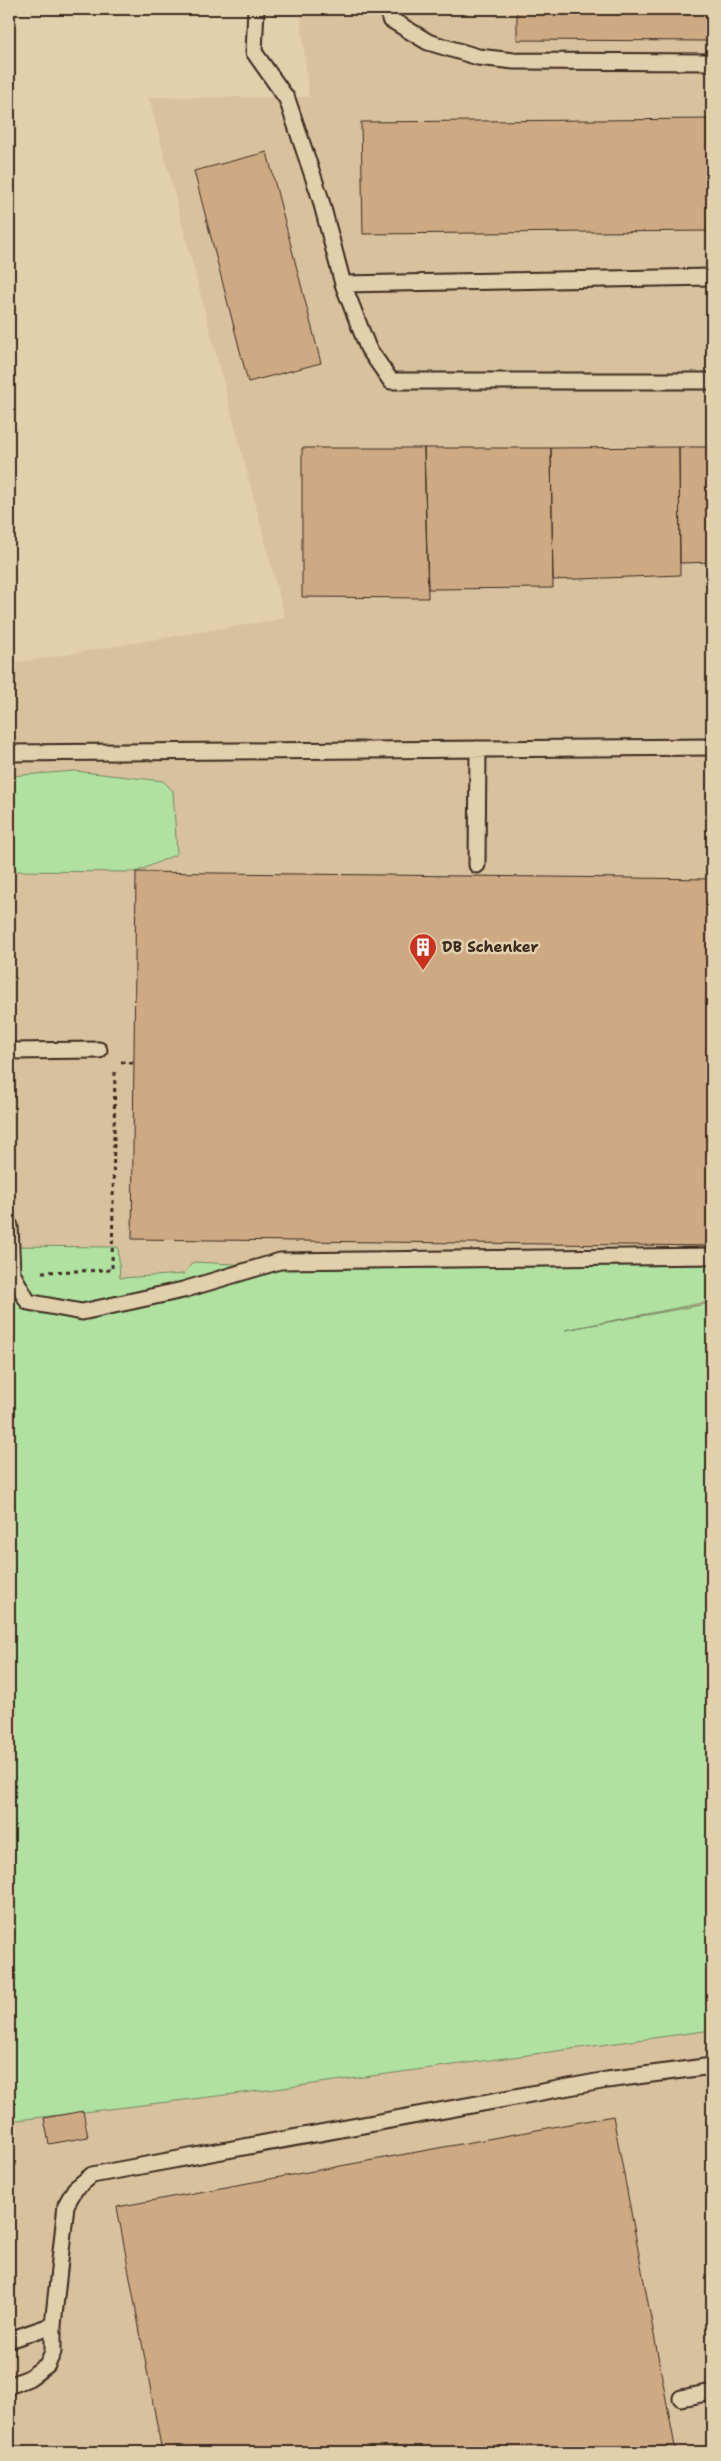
<svg xmlns="http://www.w3.org/2000/svg" width="721" height="2461" viewBox="0 0 721 2461" font-family="'Shantell Sans',sans-serif">
<style>
.built{fill:#d8c19e}
.green{fill:#b0e1a1;stroke:#768660}
.building{fill:#cdaa84;stroke:#3b2a1e}
.lines{fill:none;stroke-linecap:round;stroke-linejoin:round}
.service-casing{stroke:#3b2a1e;stroke-width:19}
.path{stroke:#3b2a1e;stroke-width:3;stroke-dasharray:4 4;stroke-linecap:butt}
.service{stroke:#e1cfad;stroke-width:15}
.labels{text-anchor:middle;stroke-width:5;stroke-linejoin:round;paint-order:stroke}
.poi-label{font-size:15px;font-weight:bold;fill:#3b2a1e;stroke:#e1cfad;text-anchor:start}
</style>
<rect width="100%" height="100%" fill="#e1cfad"/>
<filter id="ink" filterUnits="userSpaceOnUse"><feTurbulence type="fractalNoise" baseFrequency=".02" numOctaves="2"/><feDisplacementMap in="SourceGraphic" scale="10" xChannelSelector="R" yChannelSelector="G"/><feConvolveMatrix kernelMatrix="1 2 1 2 8 2 1 2 1" color-interpolation-filters="sRGB"/></filter>
<g filter="url(#ink)">
<path class="built" d="M300,9H712V2452H9V664L285,618L149,97H309Z"/>
<path class="green" d="M75,771L163,781L173,791L177,854L136,872L9,871V776Z
M9,1246L118,1247L120,1278L184,1274L193,1262L335,1269L712,1265V1301L565,1330L712,1303V2030L276,2089L9,2121Z"/>
<path class="building" d="M517,9H712V41L517,40Z
M712,119V231L363,234L361,122Z
M267,152L321,363L248,382L194,171Z
M679,447H712V562L680,563Z
M679,447L680,575L553,580L551,448Z
M302,448H424L428,598L302,597Z
M424,448H551L553,588L428,589Z
M136,872L712,879V1246L132,1239Z
M83,2111L88,2137L49,2144L44,2118Z
M613,2116L676,2452H162L117,2207Z"/>
<g class="lines">
<g class="service-casing">
<path id="service" d="M256,9L254,52L287,99L320,197L343,284L368,348L391,381H712
M390,9V19L428,42L478,57L514,61L712,62
M343,284L712,277
M9,753L712,747
M477,865L478,749
M9,1051L99,1050
M10,1226L12,1273L28,1302L82,1312L183,1290L280,1261L712,1256
M9,2340L53,2325
M9,2386L29,2378L47,2365L53,2352V2325L66,2205L75,2189L92,2175L607,2080L712,2066
M681,2398L712,2392"/>
</g>
<path class="path" d="M121,1062L133,1063
M42,1272L112,1270L115,1069"/>
<use href="#service" class="service"/>
</g>
</g>
<defs>
<g id="building-pin" transform="scale(1.4375)"><path d="M0 17L-7.5 6A9.5 9.5 0 1 1 7.5 6Z" fill="#c8321e" stroke="#e1cfad"/><path d="M-4-6H4V6H1V3H-1V6H-4ZM-2.5-4.3h1.7v1.8h-1.7ZM.8-4.3h1.7v1.8H.8ZM-2.5-1h1.7V.8h-1.7ZM.8-1h1.7V.8H.8Z" fill="#fff"/></g>
</defs>
<g fill-rule="evenodd">
<use href="#building-pin" x="423" y="947"/>
</g>
<g class="labels">
<g class="poi-label">
<text x="442" y="952">DB Schenker</text>
</g>
</g>
<rect width="721" height="2461" fill="none" stroke="#e1cfad" stroke-width="30"/>
<rect x="15" y="15" width="691" height="2431" fill="none" stroke="#3b2a1e" stroke-width="2" filter="url(#ink)"/>
</svg>
